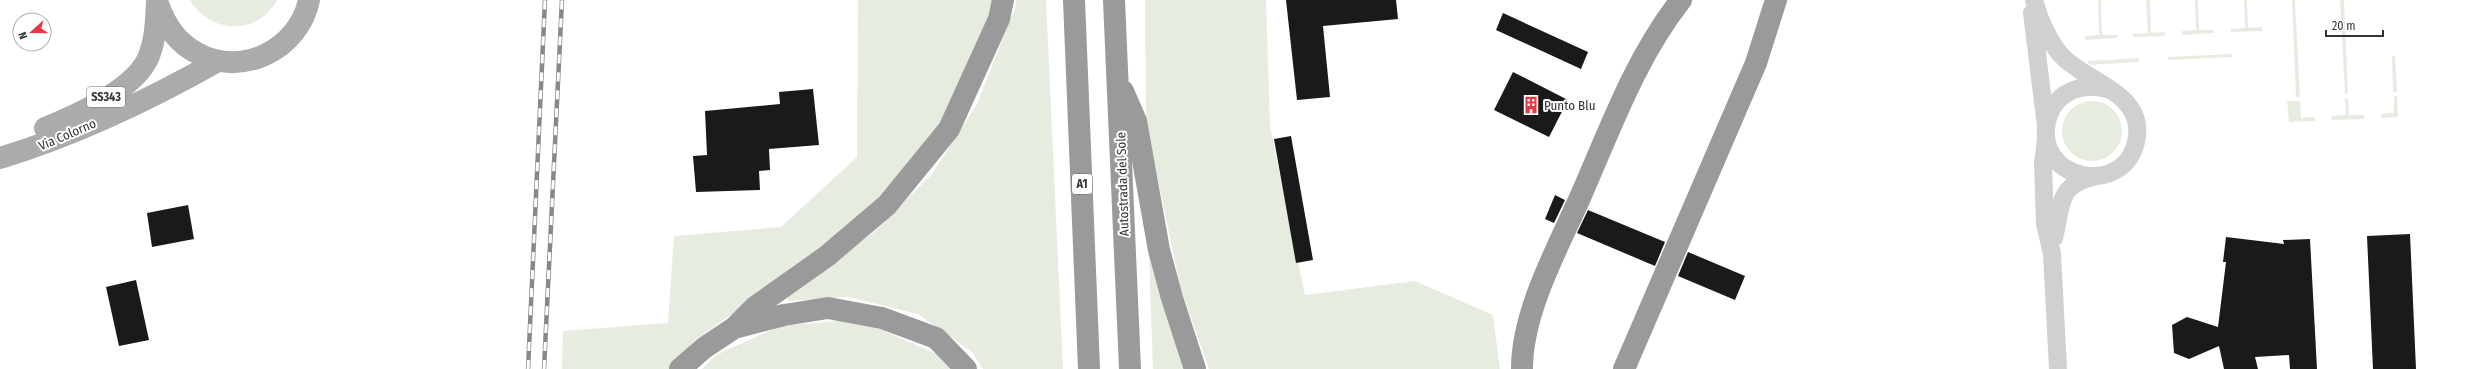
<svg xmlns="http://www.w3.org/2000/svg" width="2466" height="369" viewBox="0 0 2466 369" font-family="'Fira Sans Condensed',sans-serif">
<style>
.green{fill:#e6ecdf}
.building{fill:#1a1a1a}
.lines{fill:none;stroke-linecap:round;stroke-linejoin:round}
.minor{stroke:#d0d0d0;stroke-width:18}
.major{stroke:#ababab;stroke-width:22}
.highway{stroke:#9a9a9a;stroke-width:22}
.rail-casing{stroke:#888;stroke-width:4.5}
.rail{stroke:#fff;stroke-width:3;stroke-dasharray:9;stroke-linecap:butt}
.labels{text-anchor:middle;stroke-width:4;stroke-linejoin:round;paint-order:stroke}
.shield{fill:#fff;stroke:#707070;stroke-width:1}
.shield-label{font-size:12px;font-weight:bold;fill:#333}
.poi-label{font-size:13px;fill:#333;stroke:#fff;text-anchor:start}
.street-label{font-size:13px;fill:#333;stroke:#fff}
</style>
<rect width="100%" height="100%" fill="#fff"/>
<path class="green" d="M190,0H277C258,36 210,34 190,0Z
M858,0H993L990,21L949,112L883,197L775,284L695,340L669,369H562L563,331L668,323L674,236L781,227L857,157Z
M1016,0H1046L1063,369H983L972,352L918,314L848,297L788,301L787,295L873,233L932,174L977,104L1015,8Z
M1145,0H1266L1270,127L1305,295L1415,281L1493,315L1500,369H1209L1180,286L1146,121Z
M2098,0H2101L2102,35H2117V38L2085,40V36L2099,35Z
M2146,0H2150L2151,33L2165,32V36L2133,37V34L2148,33Z
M2195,0H2198L2199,30H2213L2214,33L2182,35V31L2196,30Z
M2244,0H2247L2248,28L2262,27V31L2231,32V29L2245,28Z
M2292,0H2295L2300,97H2296Z
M2340,0H2344L2348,94H2345Z
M2232,54V57L2168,60V57Z
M2392,56H2395L2397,92H2393Z
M2139,58V62L2090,65L2088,63V61Z
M2394,96H2397L2398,117L2381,118V114L2394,113Z
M2345,98H2348L2349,115H2364V119L2332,120L2331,116L2346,115Z
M2062 131a30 30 0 1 1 60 0a30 30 0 1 1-60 0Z
M2287,101H2300L2301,118L2315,117V121L2289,122Z
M1148,228L1172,333L1187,369H1153Z
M858,319L943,357L952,369H702L716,355L780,326Z"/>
<path class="building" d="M1286,0H1396L1398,19L1323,26L1330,97L1297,100Z
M1503,13L1588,52L1581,69L1496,30Z
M1513,72L1568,100L1549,137L1494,110Z
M813,89L819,145L769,149L770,170L759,171L760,190L696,192L693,156L707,155L705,111L780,104L779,92Z
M1291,136L1313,260L1296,263L1274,139Z
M1555,195L1565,200L1554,223L1545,219Z
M188,205L194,239L152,247L147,213Z
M1588,210L1665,242L1655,266L1577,233Z
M2410,234L2416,369H2373L2367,236Z
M2226,237L2284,244L2283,240L2310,239L2317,369H2290L2289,355L2255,357L2258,369H2224L2219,346L2189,359L2174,353L2172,325L2187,317L2218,327L2226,262H2223Z
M1688,252L1745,276L1735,300L1678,276Z
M136,280L149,340L119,346L106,287Z"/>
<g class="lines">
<path class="minor" d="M2034,0C2039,19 2050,45 2064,58C2088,82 2142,93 2137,136C2129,201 2030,181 2048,118C2057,89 2087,81 2112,91
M2032,13L2046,126
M2046,139L2043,163L2045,224L2052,254L2058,369
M2054,238C2062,209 2056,185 2093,177"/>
<path class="major" d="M158,4C165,24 177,43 197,53C242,78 299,49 309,0
M45,128C77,115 136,89 149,56C156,38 156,20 157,1
M0,158C76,135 149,100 218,61"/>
<path class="highway" d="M1074,0L1089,369
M1114,0L1130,369
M1123,91L1136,121L1159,250L1172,298L1195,369
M734,328L784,315L828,308L882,318L936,338L966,369
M680,369L704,348L734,328L755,307L827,256L887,205L949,129L999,19L1003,0
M1522,369C1522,310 1559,246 1582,193C1611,127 1636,57 1681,0
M1624,369L1756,63L1776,0"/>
<g class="rail-casing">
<path id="rail" d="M528,369L545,0
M544,369L562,0"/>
</g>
<use href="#rail" class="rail"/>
</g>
<defs>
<g id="building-bare" transform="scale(1.38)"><path d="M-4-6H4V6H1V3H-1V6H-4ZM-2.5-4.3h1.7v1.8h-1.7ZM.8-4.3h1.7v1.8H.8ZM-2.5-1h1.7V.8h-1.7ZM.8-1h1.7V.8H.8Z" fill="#e63946" stroke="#fff" stroke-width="2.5" paint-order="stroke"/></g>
</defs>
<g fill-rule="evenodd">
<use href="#building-bare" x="1531" y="105"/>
</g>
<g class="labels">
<g class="shield">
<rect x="87" y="87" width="38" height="20" rx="3"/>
<rect x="1072" y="174" width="20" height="20" rx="3"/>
</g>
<g class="shield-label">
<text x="106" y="101">SS343</text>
<text x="1082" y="188">A1</text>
</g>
<g class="poi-label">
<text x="1544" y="110">Punto Blu</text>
</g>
<g class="street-label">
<text transform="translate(67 134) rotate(-23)" y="5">Via Colorno</text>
<text transform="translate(1122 184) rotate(-92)" y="5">Autostrada del Sole</text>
</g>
</g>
<g transform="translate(32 32) rotate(249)"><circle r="19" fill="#ffffff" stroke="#adadad"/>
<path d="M0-3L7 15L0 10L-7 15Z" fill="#e63946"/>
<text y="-6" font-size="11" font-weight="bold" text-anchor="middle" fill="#333333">N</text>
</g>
<path d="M2326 30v6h57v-6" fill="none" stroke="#333333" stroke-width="2"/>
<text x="2332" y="30" font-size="12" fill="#333333" stroke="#ffffff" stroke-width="3" paint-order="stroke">20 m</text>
</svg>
